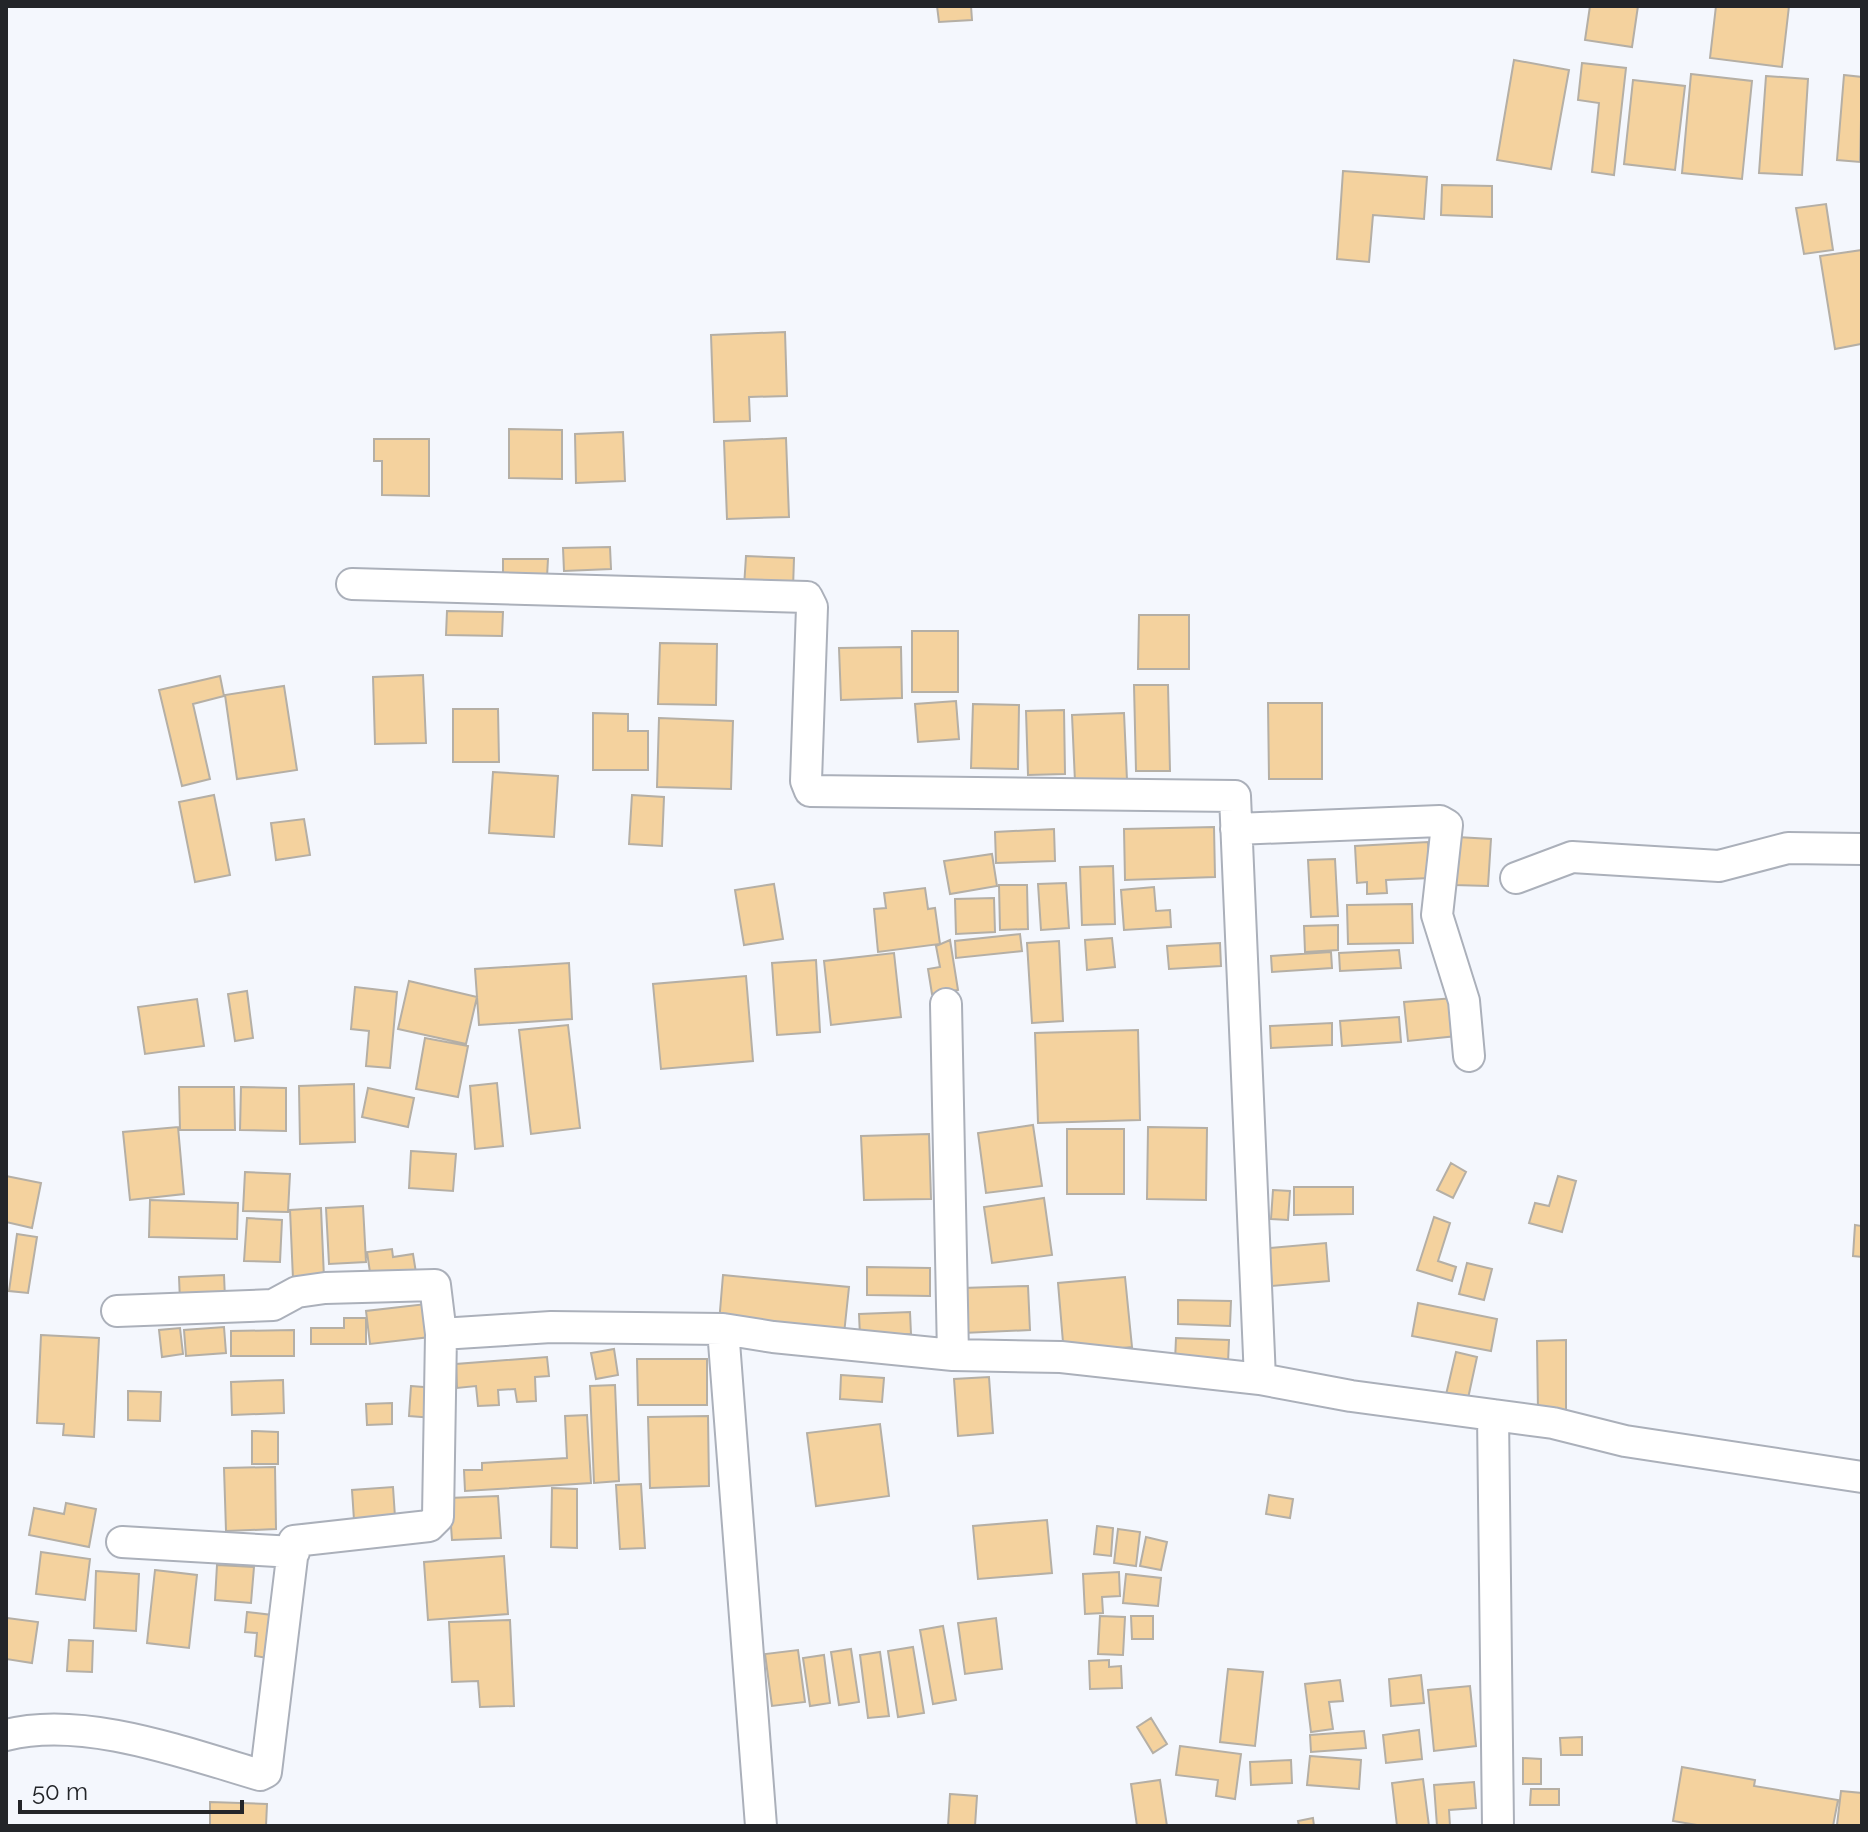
<svg xmlns="http://www.w3.org/2000/svg" width="1868" height="1832" viewBox="0 0 1868 1832" font-family="Raleway,sans-serif">
<style>
.building{fill:#f4d29e;stroke:#b5afa5;stroke-width:2}
.lines{fill:none;stroke-linecap:round;stroke-linejoin:round}
.minor-casing{stroke:#abb0ba;stroke-width:34}
.minor{stroke:#fff;stroke-width:30}
</style>
<rect width="100%" height="100%" fill="#f4f7fd"/>
<path class="building" d="M937,6H971L972,20L939,22Z
M1590,6H1638L1632,47L1585,40Z
M1716,6H1789L1782,67L1710,58Z
M1514,60L1569,70L1551,169L1497,160Z
M1582,63L1626,68L1614,175L1592,172L1599,103L1578,100Z
M1691,74L1752,81L1742,179L1682,173Z
M1844,75L1862,77L1860,162L1837,160Z
M1766,76L1808,79L1802,175L1759,173Z
M1633,80L1685,86L1675,170L1624,164Z
M1343,171L1427,177L1424,219L1373,215L1369,262L1337,259Z
M1442,185L1492,186V217L1441,215Z
M1826,204L1833,250L1804,254L1796,208Z
M1862,250V349L1861,344L1835,349L1820,256Z
M785,332L787,396L749,397L750,421L714,422L711,335Z
M509,429L562,430V479L509,478Z
M623,432L625,481L576,483L575,434Z
M786,438L789,517L727,519L724,441Z
M374,439H429V496L382,495V461H374Z
M610,547L611,569L564,571L563,548Z
M746,556L794,558L793,589L744,587Z
M503,559H548L547,577H503Z
M447,611L503,612L502,636L446,635Z
M1139,615H1189V669H1138Z
M912,631H958V692H912Z
M660,643L717,644L716,705L658,704Z
M901,647L902,698L841,700L839,648Z
M423,675L426,743L375,744L373,677Z
M220,676L224,696L193,704L210,779L182,786L159,690Z
M1134,685H1168L1170,771H1136Z
M284,686L297,770L237,779L225,695Z
M956,701L959,739L918,742L915,704Z
M1268,703H1322V779H1269Z
M973,704L1019,705L1018,769L971,768Z
M453,709H498L499,762H453Z
M1064,710L1065,774L1028,775L1026,711Z
M593,713L628,714V731H648V770H593Z
M1124,713L1127,780L1075,782L1072,715Z
M659,718L733,721L731,789L657,787Z
M493,772L558,776L554,837L489,833Z
M214,795L230,875L195,882L179,802Z
M632,795L664,797L662,846L629,844Z
M304,819L310,855L276,860L271,823Z
M1214,827L1215,877L1125,880L1124,829Z
M1054,829L1055,861L996,863L995,832Z
M1457,837L1491,839L1488,886L1454,885Z
M1428,842L1430,878L1386,880L1387,893L1367,894V882L1357,883L1355,846Z
M992,854L997,886L950,894L944,861Z
M1335,859L1338,916L1311,917L1308,860Z
M1113,866L1115,924L1082,925L1080,867Z
M1066,883L1069,928L1041,930L1038,884Z
M774,884L783,939L744,945L735,890Z
M999,885H1027L1028,929L1000,930Z
M1154,887L1156,911L1170,910L1171,927L1124,930L1121,890Z
M925,888L928,909L935,908L940,944L878,952L874,909L886,908L884,893Z
M994,898L995,932L956,934L955,899Z
M1412,904L1413,943L1348,944L1347,905Z
M1338,925V950L1305,952L1304,926Z
M1020,934L1022,951L956,958L955,941Z
M1112,938L1115,967L1087,970L1085,940Z
M950,940L958,990L932,994L928,969L940,967L936,946Z
M1059,941L1063,1021L1032,1023L1027,943Z
M1220,943L1221,966L1169,969L1167,946Z
M1399,950L1401,968L1340,971L1339,953Z
M1331,952L1332,968L1272,972L1271,956Z
M894,953L901,1017L831,1025L824,961Z
M816,960L820,1032L777,1035L772,963Z
M569,963L572,1019L479,1025L475,969Z
M746,976L753,1061L661,1069L653,984Z
M409,981L477,997L466,1044L398,1029Z
M355,987L397,992L390,1068L366,1066L369,1031L351,1029Z
M247,991L253,1038L235,1041L228,994Z
M1454,998L1457,1036L1408,1041L1404,1002Z
M197,999L204,1046L145,1054L138,1007Z
M1399,1017L1401,1042L1342,1046L1340,1021Z
M1332,1023V1045L1271,1048L1270,1026Z
M568,1025L580,1128L531,1134L519,1030Z
M1138,1030L1140,1120L1038,1123L1035,1033Z
M425,1038L468,1046L458,1097L416,1089Z
M497,1083L503,1146L475,1149L470,1086Z
M354,1084L355,1142L300,1144L299,1086Z
M179,1087H234L235,1130H180Z
M241,1087L286,1088V1131L240,1130Z
M368,1088L414,1098L408,1127L362,1117Z
M1033,1125L1042,1186L986,1193L978,1133Z
M178,1127L184,1194L130,1200L123,1132Z
M1148,1127L1207,1128L1206,1200L1147,1199Z
M1067,1129H1124V1194H1067Z
M929,1134L931,1199L864,1200L861,1136Z
M411,1151L456,1154L453,1191L409,1188Z
M1451,1163L1466,1172L1453,1198L1437,1190Z
M245,1172L290,1174L288,1212L243,1211Z
M6,1176L41,1183L32,1228L6,1222Z
M1558,1176L1576,1181L1562,1232L1529,1223L1535,1203L1549,1206Z
M1294,1187H1353V1214L1294,1215Z
M1273,1190L1290,1191L1288,1220L1271,1219Z
M1044,1198L1052,1255L992,1263L984,1207Z
M150,1200L238,1203L237,1239L149,1237Z
M363,1206L366,1262L329,1264L326,1208Z
M321,1208L324,1278L293,1279L290,1210Z
M1434,1217L1450,1223L1438,1261L1456,1267L1452,1281L1417,1270Z
M247,1218L282,1220L280,1262L244,1261Z
M1855,1225L1862,1226V1257L1853,1256Z
M17,1234L37,1237L28,1293L9,1291Z
M1326,1243L1329,1281L1272,1286L1269,1248Z
M392,1249L393,1257L413,1254L417,1279L372,1286L367,1252Z
M1467,1263L1492,1269L1484,1300L1459,1294Z
M867,1267L930,1268V1296L867,1295Z
M224,1275L225,1298L180,1301L179,1277Z
M723,1275L849,1287L844,1334L719,1323Z
M1125,1277L1132,1347L1064,1354L1058,1283Z
M1028,1286L1030,1330L963,1333L962,1288Z
M1178,1300L1231,1301L1230,1326L1178,1324Z
M1418,1303L1497,1319L1491,1351L1412,1336Z
M426,1304L430,1337L370,1344L366,1311Z
M910,1312L911,1334L860,1336L859,1314Z
M344,1318H366V1344H311V1328H344Z
M224,1327L226,1353L186,1356L184,1330Z
M180,1328L183,1354L162,1357L159,1330Z
M294,1330V1356H231V1331Z
M41,1335L99,1338L94,1437L63,1435L64,1424L37,1423Z
M1176,1338L1229,1340L1228,1363L1175,1361Z
M1566,1340V1410L1538,1411L1537,1341Z
M614,1349L618,1375L596,1379L591,1353Z
M1456,1352L1477,1357L1467,1403L1445,1399Z
M547,1357L549,1376L535,1377L536,1401L517,1402L515,1389L498,1390L499,1405L478,1406L476,1386L457,1388L456,1364Z
M637,1359H707V1405H638Z
M841,1375L884,1378L882,1402L840,1399Z
M989,1377L993,1433L958,1436L954,1379Z
M283,1380L284,1413L232,1415L231,1382Z
M615,1385L619,1481L594,1483L590,1386Z
M411,1386L436,1388L434,1418L409,1416Z
M128,1391L161,1392L160,1421L128,1420Z
M392,1403V1424L367,1425L366,1404Z
M587,1415L591,1483L465,1491L464,1470H482V1463L567,1458L565,1416Z
M708,1416L709,1486L650,1488L648,1417Z
M880,1424L889,1496L816,1506L807,1433Z
M252,1431L278,1432V1464H252Z
M275,1467L276,1529L226,1531L224,1468Z
M641,1484L645,1548L620,1549L616,1485Z
M393,1487L395,1517L354,1520L352,1490Z
M552,1488L577,1489V1548L551,1547Z
M1269,1495L1293,1499L1290,1518L1266,1514Z
M498,1496L501,1538L452,1540L449,1498Z
M66,1503L96,1509L89,1547L29,1535L34,1508L64,1514Z
M1047,1520L1052,1573L978,1579L973,1526Z
M1097,1526L1113,1528L1111,1556L1094,1554Z
M1118,1529L1140,1532L1136,1566L1114,1563Z
M1146,1537L1167,1542L1161,1570L1140,1566Z
M41,1552L90,1559L85,1600L36,1594Z
M504,1556L508,1614L428,1620L424,1562Z
M217,1565L254,1567L251,1603L215,1600Z
M155,1570L197,1575L189,1648L147,1643Z
M96,1571L139,1574L136,1631L94,1628Z
M1119,1572L1120,1596L1102,1597L1103,1613L1085,1614L1083,1574Z
M1126,1574L1161,1578L1158,1606L1123,1603Z
M247,1612L272,1615L268,1658L255,1656L257,1633L245,1632Z
M1100,1616L1125,1617L1123,1655L1098,1654Z
M1131,1616H1153V1639H1132Z
M7,1618L38,1622L32,1663L6,1659Z
M996,1618L1002,1669L965,1674L958,1623Z
M510,1620L514,1706L480,1707L478,1681L452,1682L449,1622Z
M943,1626L956,1700L933,1704L920,1630Z
M69,1640L93,1641L92,1672L67,1671Z
M913,1647L924,1713L898,1717L888,1651Z
M851,1649L859,1702L839,1705L831,1652Z
M798,1650L805,1702L772,1706L765,1654Z
M880,1652L889,1716L868,1718L860,1655Z
M824,1655L830,1703L810,1706L803,1658Z
M1109,1660V1667L1121,1666L1122,1688L1090,1689L1089,1661Z
M1228,1669L1263,1672L1255,1746L1220,1742Z
M1421,1675L1424,1703L1391,1706L1389,1679Z
M1340,1680L1343,1701L1329,1702L1333,1729L1311,1732L1305,1684Z
M1470,1686L1476,1746L1434,1751L1428,1690Z
M1151,1718L1167,1744L1153,1753L1137,1727Z
M1419,1730L1422,1759L1386,1763L1383,1735Z
M1364,1731L1366,1748L1311,1752L1310,1735Z
M1582,1737V1755H1561L1560,1738Z
M1180,1746L1241,1754L1235,1799L1216,1796L1218,1780L1176,1775Z
M1310,1756L1361,1760L1359,1789L1307,1785Z
M1523,1758L1541,1759V1784H1523Z
M1291,1760L1292,1783L1251,1785L1250,1762Z
M1682,1767L1755,1780L1754,1786L1838,1800L1833,1826H1703L1673,1821Z
M1423,1779L1429,1826H1397L1392,1783Z
M1160,1780L1167,1826H1137L1131,1784Z
M1474,1782L1476,1808L1449,1810L1450,1826H1437L1434,1785Z
M1531,1789H1559V1805H1530Z
M1841,1791L1862,1793V1826L1837,1825Z
M950,1794L977,1796L975,1826H948Z
M210,1802L267,1804L266,1826H210Z
M1313,1818L1314,1826H1299L1298,1821Z"/>
<g class="lines">
<g class="minor-casing">
<path id="minor" d="M352,584L807,597L812,607L806,781L810,791L1235,796L1260,1379
M1236,829L1440,821L1447,825L1437,915L1464,1001L1469,1056
M1516,878L1572,857L1719,866L1788,848L1862,849
M946,1004L953,1355
M723,1329L761,1826
M441,1334L551,1327L723,1329L773,1337L953,1355L1061,1357L1260,1379L1351,1396L1553,1423L1625,1441L1862,1477
M1493,1415L1498,1826
M122,1542L294,1552
M6,1735C83,1715 185,1753 260,1775L266,1772L294,1541L429,1526L438,1517L441,1334L435,1285L325,1288L297,1292L273,1305L117,1311"/>
</g>
<use href="#minor" class="minor"/>
</g>
<rect width="1868" height="1832" fill="none" stroke="#232529" stroke-width="16"/>
<path d="M20 1800v12h222v-12" fill="none" stroke="#232529" stroke-width="4"/>
<text x="32" y="1800" font-size="24" fill="#232529" stroke="#f4f7fd" stroke-width="6" paint-order="stroke">50 m</text>
</svg>
